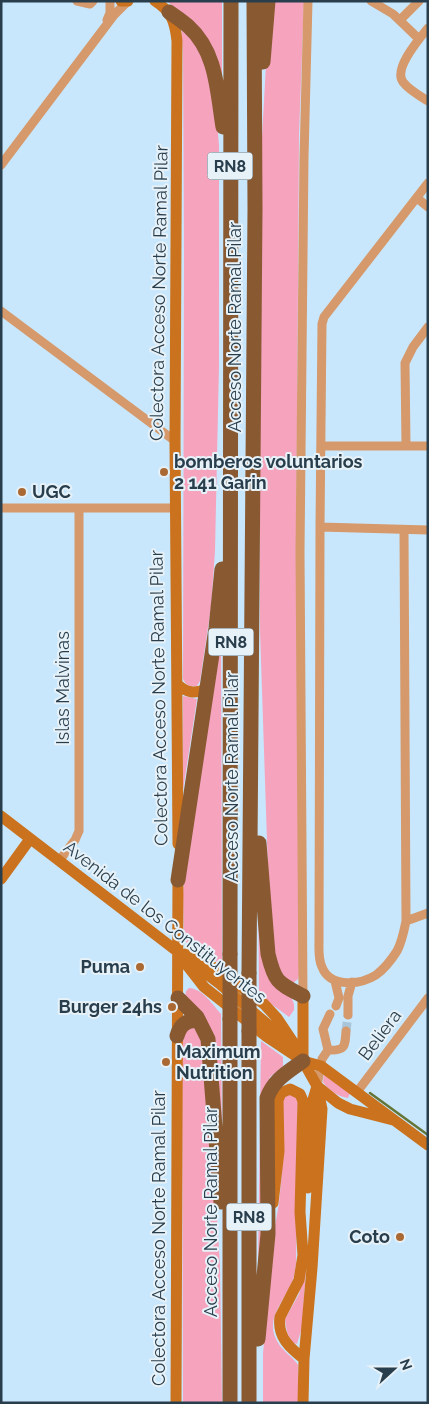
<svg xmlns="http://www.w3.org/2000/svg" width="429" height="1404" viewBox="0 0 429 1404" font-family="Raleway,sans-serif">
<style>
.green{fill:#f6a3be}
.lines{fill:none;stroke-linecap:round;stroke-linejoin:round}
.stream{stroke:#647538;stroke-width:2.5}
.street-tunnel{stroke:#a9c5d9;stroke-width:9;stroke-dasharray:9 4.5;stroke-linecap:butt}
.street{stroke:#d5996b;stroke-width:9}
.secondary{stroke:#ca721d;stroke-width:11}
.highway{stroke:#895932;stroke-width:15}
.highway-bridge{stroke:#895932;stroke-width:15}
.poi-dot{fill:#aa6933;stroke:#e7f1f8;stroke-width:2}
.labels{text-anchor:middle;stroke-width:4;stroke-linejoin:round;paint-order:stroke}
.shield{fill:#e7f1f8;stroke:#627480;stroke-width:1}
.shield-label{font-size:16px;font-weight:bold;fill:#293e4c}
.street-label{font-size:18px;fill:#293e4c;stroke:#e7f1f8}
.poi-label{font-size:18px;font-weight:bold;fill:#293e4c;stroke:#e7f1f8;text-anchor:start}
</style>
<rect width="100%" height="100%" fill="#c9e7fc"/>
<path class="green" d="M167,1H222V90L189,21Z
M273,1H304L299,134L296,571L300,971L298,979L293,983L281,980L270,931L260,630V173L266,65Z
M181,24L202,46L215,96L219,146V365L215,551L211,607L200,681L197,686C189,687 186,685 183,679L184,251L183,53Z
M221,642L222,965L184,941L183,894L186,857Z
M183,696L197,699L183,790Z
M258,860L263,929L294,1004V1010L289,1017L259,995Z
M189,988C203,989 212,1004 221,1014L222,1146L216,1072L185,997L186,991Z
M191,1026L200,1032L214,1169L220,1266L222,1403H183L182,1041L184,1034Z
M261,1041L283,1057V1066L270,1077L266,1086V1212L258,1268Z
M324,1074L350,1093L348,1098C339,1097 328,1090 323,1082Z
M289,1094L298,1099L296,1264C295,1269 295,1275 293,1279C286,1300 264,1318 277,1341C282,1351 292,1356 298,1365V1403H263V1354L273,1238L279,1203L282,1172L283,1099Z
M306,1269L302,1327L297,1344L292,1342L287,1332L285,1319L299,1294Z"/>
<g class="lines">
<path class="stream" d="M370,1093L428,1135"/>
<path class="street-tunnel" d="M346,1031L348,1015"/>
<path class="street" d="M77,1L90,4L93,1
M371,1L393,14L419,39
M107,20L110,13V1
M400,20L419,1
M428,28C419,39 393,69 403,82C409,90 420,96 428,101
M1,165L114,15L128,1
M417,198L428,207
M1,311L175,441
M322,446H428
M406,446L405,363L413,347L428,327
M1,508H175
M320,527L428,530
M404,530L406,921C404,931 402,942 397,951C392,959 384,969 376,975C360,985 330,988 322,967C318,959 319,949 319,940L320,527L322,324L324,317L428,183
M59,861L75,840L79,831V509
M406,921L428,913
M335,981L339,998L336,1006
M303,996L300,552L304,157L308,1
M348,1015V996L352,982
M328,1050C345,1051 345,1047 346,1031
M317,1086L322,1059L328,1050L323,1029L330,1014
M357,1092L428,998"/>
<path class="secondary" d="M121,1H128
M155,1C172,12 175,22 177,41L175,441L178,844
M177,684C187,693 194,694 206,689
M1,816L221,985L285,1039L303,1061L317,1086L338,1103L350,1109L393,1120
M1,879L30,839
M185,954L198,958L209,964L264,1004L277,1018L293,1042
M183,960L204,987L267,1037L303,1061L321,1066L428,1145
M303,996V1061
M308,1188L312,1103L317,1086
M273,1203L279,1151L278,1100L281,1093L290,1089L300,1094L303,1101L300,1212L303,1255
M304,1359C290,1348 277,1337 280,1317L299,1280L304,1249
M176,1403L178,872
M303,1403L304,1359L312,1268L322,1109L317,1086"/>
<path class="highway" d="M169,12C175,16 182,21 188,26C217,52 217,91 223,127
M263,62L268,1
M259,843L268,954C275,983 278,983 303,996
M178,880L216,628L222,569
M230,954L231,1
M249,973L255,209L254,1
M178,998L197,1017L208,1039L221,1202
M177,1036C180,1025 187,1019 199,1021
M258,1339L268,1234L267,1098C274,1079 288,1072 303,1061
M230,1403V1019
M249,1403V1031"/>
<path class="highway-bridge" d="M230,1019V954
M249,1031V973"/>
</g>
<g class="poi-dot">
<circle cx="164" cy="472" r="5"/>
<circle cx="22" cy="492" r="5"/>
<circle cx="140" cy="967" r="5"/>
<circle cx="172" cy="1007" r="5"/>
<circle cx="166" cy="1062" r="5"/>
<circle cx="400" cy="1237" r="5"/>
</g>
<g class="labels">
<g class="shield">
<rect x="207.5" y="152.5" width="45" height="27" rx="4"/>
<rect x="208.5" y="628.5" width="45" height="27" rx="4"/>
<rect x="226.5" y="1203.5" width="45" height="27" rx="4"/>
</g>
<g class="shield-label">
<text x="230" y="172">RN8</text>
<text x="231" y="648">RN8</text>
<text x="249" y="1223">RN8</text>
</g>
<g class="street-label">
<text transform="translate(159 293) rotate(-89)" y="6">Colectora Acceso Norte Ramal Pilar</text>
<text transform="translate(235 327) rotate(-90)" y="6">Acceso Norte Ramal Pilar</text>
<text transform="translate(63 688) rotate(-90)" y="6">Islas Malvinas</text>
<text transform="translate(159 698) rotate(-91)" y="6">Colectora Acceso Norte Ramal Pilar</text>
<text transform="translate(232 777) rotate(-90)" y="6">Acceso Norte Ramal Pilar</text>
<text transform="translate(165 922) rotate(38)" y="6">Avenida de los Constituyentes</text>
<text transform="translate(380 1035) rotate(-53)" y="6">Beliera</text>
<text transform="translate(211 1212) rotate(-90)" y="6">Acceso Norte Ramal Pilar</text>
<text transform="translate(159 1238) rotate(-90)" y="6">Colectora Acceso Norte Ramal Pilar</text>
</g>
<g class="poi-label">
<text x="174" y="468">bomberos voluntarios<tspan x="174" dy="21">2 141 Garin</tspan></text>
<text x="32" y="498">UGC</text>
<text x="130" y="973" text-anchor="end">Puma</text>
<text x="162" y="1013" text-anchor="end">Burger 24hs</text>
<text x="176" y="1058">Maximum<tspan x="176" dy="21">Nutrition</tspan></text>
<text x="390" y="1243" text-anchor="end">Coto</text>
</g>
</g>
<rect width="429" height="1404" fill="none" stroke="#293e4c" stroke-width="5"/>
<g transform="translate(394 1369) rotate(69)" stroke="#e7f1f8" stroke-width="4" paint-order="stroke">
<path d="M0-4L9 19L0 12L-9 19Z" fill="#293e4c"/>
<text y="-8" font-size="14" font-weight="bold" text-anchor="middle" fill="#293e4c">N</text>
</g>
</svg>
